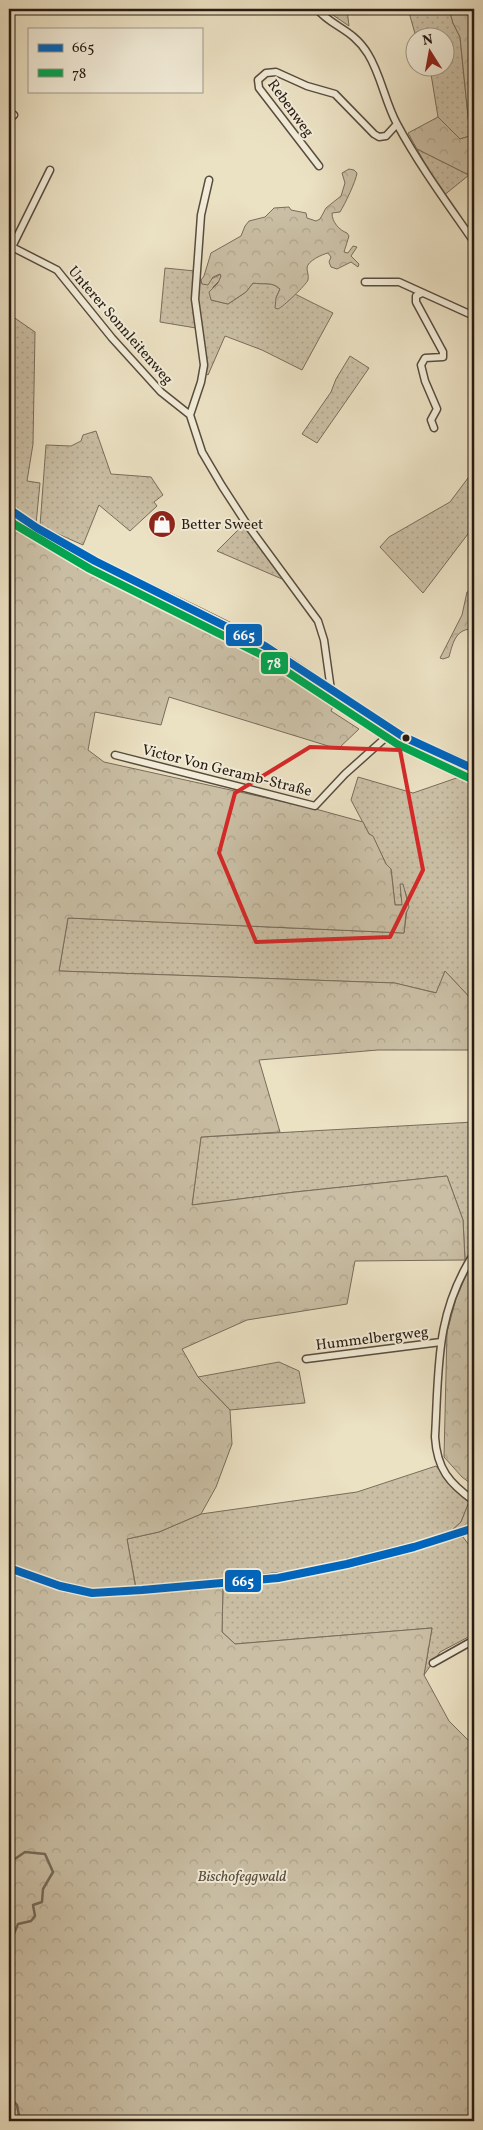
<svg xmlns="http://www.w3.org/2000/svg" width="483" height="2130" viewBox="0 0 483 2130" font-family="Vollkorn,serif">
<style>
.grass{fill:url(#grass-dots);stroke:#786d5c}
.forest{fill:url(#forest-crowns);stroke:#786d5c}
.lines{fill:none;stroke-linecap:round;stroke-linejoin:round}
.stream{stroke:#746a58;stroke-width:2.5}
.street-casing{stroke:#584c3e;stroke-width:9}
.street{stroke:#f2ecd8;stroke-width:6}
.bus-1-casing{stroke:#f2ecd8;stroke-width:11}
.bus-2-casing{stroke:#f2ecd8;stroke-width:11}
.bus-1{stroke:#0065bd;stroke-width:8}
.bus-2{stroke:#00a651;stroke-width:8}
.marked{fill:none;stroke:#d62828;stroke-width:4;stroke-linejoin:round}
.bus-dot{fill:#271b12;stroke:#f2ecd8;stroke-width:2}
.labels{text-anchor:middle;stroke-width:4;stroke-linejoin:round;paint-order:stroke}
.street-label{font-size:15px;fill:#271b12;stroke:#f2ecd8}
.poi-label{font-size:15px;fill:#271b12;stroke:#f2ecd8;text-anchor:start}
.park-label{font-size:15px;font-style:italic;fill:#584c3e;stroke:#f2ecd8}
.line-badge{stroke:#f2ecd8;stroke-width:2}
.badge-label{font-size:14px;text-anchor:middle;font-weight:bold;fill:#fff}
</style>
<defs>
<pattern id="grass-dots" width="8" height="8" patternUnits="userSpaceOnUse" patternTransform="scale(1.25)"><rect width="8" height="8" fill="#cabfa5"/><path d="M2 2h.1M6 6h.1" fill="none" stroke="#aea48d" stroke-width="1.8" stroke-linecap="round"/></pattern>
<pattern id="forest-crowns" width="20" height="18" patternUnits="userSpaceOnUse" patternTransform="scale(1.25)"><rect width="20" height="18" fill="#cabfa5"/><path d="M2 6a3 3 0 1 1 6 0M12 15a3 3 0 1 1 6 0" fill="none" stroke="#aea48d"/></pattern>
</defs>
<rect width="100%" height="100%" fill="#ebe1c3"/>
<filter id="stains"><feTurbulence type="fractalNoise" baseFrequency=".004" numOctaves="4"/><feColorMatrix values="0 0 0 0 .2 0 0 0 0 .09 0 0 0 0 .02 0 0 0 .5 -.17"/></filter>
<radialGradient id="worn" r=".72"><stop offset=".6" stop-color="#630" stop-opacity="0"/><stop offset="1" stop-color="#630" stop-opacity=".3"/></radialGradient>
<path class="grass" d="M324,9H347L349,26Z
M408,9H449L453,23L460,37L470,136L460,139L438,117L430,68H446V38L416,37Z
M417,149L469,175L443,196Z
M165,268L195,271L193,304L196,328L160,322Z
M221,274L220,280L213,287L211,300L228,304L246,292L253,283C263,285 272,281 280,289L276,298L288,301L295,294L333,313L302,370L262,350L225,336L208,375L205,373L197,309L198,282L201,280L202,284Z
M9,314L35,332L33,444L27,481L40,483L36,524L9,504Z
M350,356L369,368L317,443L302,434L331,392L336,379Z
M96,431L111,474L151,477L163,495L154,502L157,506L130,531L99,505L83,545L40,526L46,445L71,446L81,441L83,435Z
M474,470V526L423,593L380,547L389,537L450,502Z
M243,525L282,576V579L217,551Z
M471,773L474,776V1002L445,971L437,993L394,983L59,971L68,918L404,933L408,902L405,891L400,894L403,902L402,905H395L391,869L386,864L373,837L369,834L351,800L358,777L413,793Z
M474,1122V1256L465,1260L463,1220L447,1176L295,1192L192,1205L201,1137Z
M279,1362L299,1371L305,1403L230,1410L198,1377Z
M436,1466L469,1502L461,1522L449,1533L395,1549L291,1571L136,1588L127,1539L159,1532L201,1514L357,1492Z
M463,1537L474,1552V1634L440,1652L424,1675L432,1628L235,1644L222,1632L223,1586L349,1567Z"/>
<path class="forest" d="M449,9H474V180L469,175L417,149L408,133L438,117L460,139L470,136L460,37L453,23Z
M349,169L354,170L357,173C356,181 345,204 340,212L332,213C332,222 339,230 347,233L349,236L344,252L348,253L353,246L357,247L351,256L359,264L358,267L351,262L337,269L331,267L329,262L331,257L328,253C323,254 307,261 307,268C307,272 309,275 308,280C306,285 283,307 278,309L275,308L276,298L280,289C272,281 263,285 253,283L246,292L228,304L211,300L209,292L218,283L221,276L220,274L213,277L208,285L202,284L201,280L204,276L211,253L241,236L245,226L249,221L265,217L274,208L289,207L291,210L306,213L307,218L316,221L320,219L326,208L341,196L345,183L342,173Z
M9,519L37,537L218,627L337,697L331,711L359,729L338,749L169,697L161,725L95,712L88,750L104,762L312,808L363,822L369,834L373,836L386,864L391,869L395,905H402L400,884H403L409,907L406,913L404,933L68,918L59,971L395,983L436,993L445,971L474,1002V1050H378L259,1060L280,1132L201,1137L192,1205L295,1192L447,1176L463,1220L465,1260L355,1261L347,1304L247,1320L182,1349L198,1377L230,1410L232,1444L216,1487L201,1514L159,1532L127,1539L137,1595L223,1586L222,1632L235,1644L432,1628L424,1675L449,1721L474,1746V2121H9Z
M474,590V629C456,628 453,642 449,657L443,659L440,658L462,615L467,592Z
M474,1257V1486L462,1477L444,1457L447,1332L456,1299Z
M469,1502L474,1505V1524L449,1533L461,1522Z"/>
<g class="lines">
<path class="stream" d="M9,1863L25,1852L45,1854L53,1872L43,1889L42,1902L33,1905L35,1916L31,1921L18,1924L11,1941L14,1964L12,1990L9,1992
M9,2096L17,2105L20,2121"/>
<g class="street-casing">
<path id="street" d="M317,9C332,27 353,29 368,54C381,75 385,102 397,124C419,165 447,203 474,242
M9,119L14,115
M319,166L259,88L258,80L266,73L276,72L307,86L335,94L374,134L379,137L386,136L397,124
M12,247L57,270L112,338L161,392L190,415L202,452L222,486L246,523L318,621L324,640L331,690
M9,253L50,170
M365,282H399L474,316
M422,293L416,296V302L443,352V357L425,358L421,365L425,381L437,409L431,420L434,428
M190,415L201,382L204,365L195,299L201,215L209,180
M9,509C82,561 167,593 246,635C298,662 342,701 392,730C418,746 448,754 474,769
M115,755L315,806L345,774L393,731
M473,1255C435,1315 439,1368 435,1437C437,1469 449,1483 474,1501
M306,1359L441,1342
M9,1568L60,1586L92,1593L142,1590L278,1578L347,1564L414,1547L474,1528
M433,1663L474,1640"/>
</g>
<use href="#street" class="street"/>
<g class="bus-1-casing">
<path id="bus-1" d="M9,509L37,528L95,561L265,646L402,736L474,769
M9,1568L60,1586L92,1593L142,1590L278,1578L347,1564L414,1547L474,1528"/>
</g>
<g class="bus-2-casing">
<path id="bus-2" d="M9,521L90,569L260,654L397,744L469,778"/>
</g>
<use href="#bus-1" class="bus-1"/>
<use href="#bus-2" class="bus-2"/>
</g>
<path class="marked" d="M310,747L400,750L423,870L390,937L256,942L219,853L235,793Z"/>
<defs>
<g id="shop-disc" transform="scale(1.4375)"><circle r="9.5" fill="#8f2418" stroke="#f2ecd8"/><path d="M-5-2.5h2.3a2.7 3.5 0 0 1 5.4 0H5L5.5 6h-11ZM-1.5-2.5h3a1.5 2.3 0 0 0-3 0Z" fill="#fff"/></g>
</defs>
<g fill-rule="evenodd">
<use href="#shop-disc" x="162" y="524"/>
</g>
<circle class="bus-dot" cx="406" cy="738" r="4.5"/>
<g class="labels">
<g class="street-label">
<text transform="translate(291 108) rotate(54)" y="5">Rebenweg</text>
<text transform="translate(121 325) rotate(49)" y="5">Unterer Sonnleitenweg</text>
<text transform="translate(227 770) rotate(14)" y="5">Victor Von Geramb-Straße</text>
<text transform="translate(372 1338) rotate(-7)" y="5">Hummelbergweg</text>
</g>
<g class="poi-label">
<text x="181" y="529">Better Sweet</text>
</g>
<g class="park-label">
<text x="242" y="1881">Bischofeggwald</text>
</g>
</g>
<g class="line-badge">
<rect x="225" y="623" width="38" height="24" rx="5" fill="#0065bd"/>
<rect x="260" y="651" width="29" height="24" rx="5" fill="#00a651"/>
<rect x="224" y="1569" width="38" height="24" rx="5" fill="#0065bd"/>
</g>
<g class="badge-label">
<text x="244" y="640">665</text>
<text x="274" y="668">78</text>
<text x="243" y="1586">665</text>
</g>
<rect width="483" height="2130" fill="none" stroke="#ebe1c3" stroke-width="30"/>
<rect x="10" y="10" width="463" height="2110" fill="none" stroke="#271b12" stroke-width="2.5"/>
<rect x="15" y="15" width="453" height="2100" fill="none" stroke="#271b12"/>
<rect x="28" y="28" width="175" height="65" fill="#f2ecd8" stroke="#a19889"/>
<rect x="38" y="44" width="25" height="8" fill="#0065bd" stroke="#a19889"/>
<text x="72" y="52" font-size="15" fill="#271b12">665</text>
<rect x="38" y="69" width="25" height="8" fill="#00a651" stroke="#a19889"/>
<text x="72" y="78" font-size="15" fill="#271b12">78</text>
<g transform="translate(430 52) rotate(349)"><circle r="24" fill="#f2ecd8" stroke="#a19889"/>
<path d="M0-4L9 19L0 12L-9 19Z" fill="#8f2418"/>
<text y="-8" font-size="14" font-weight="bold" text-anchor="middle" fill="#271b12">N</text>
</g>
<rect width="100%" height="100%" filter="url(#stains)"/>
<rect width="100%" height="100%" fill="url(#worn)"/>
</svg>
